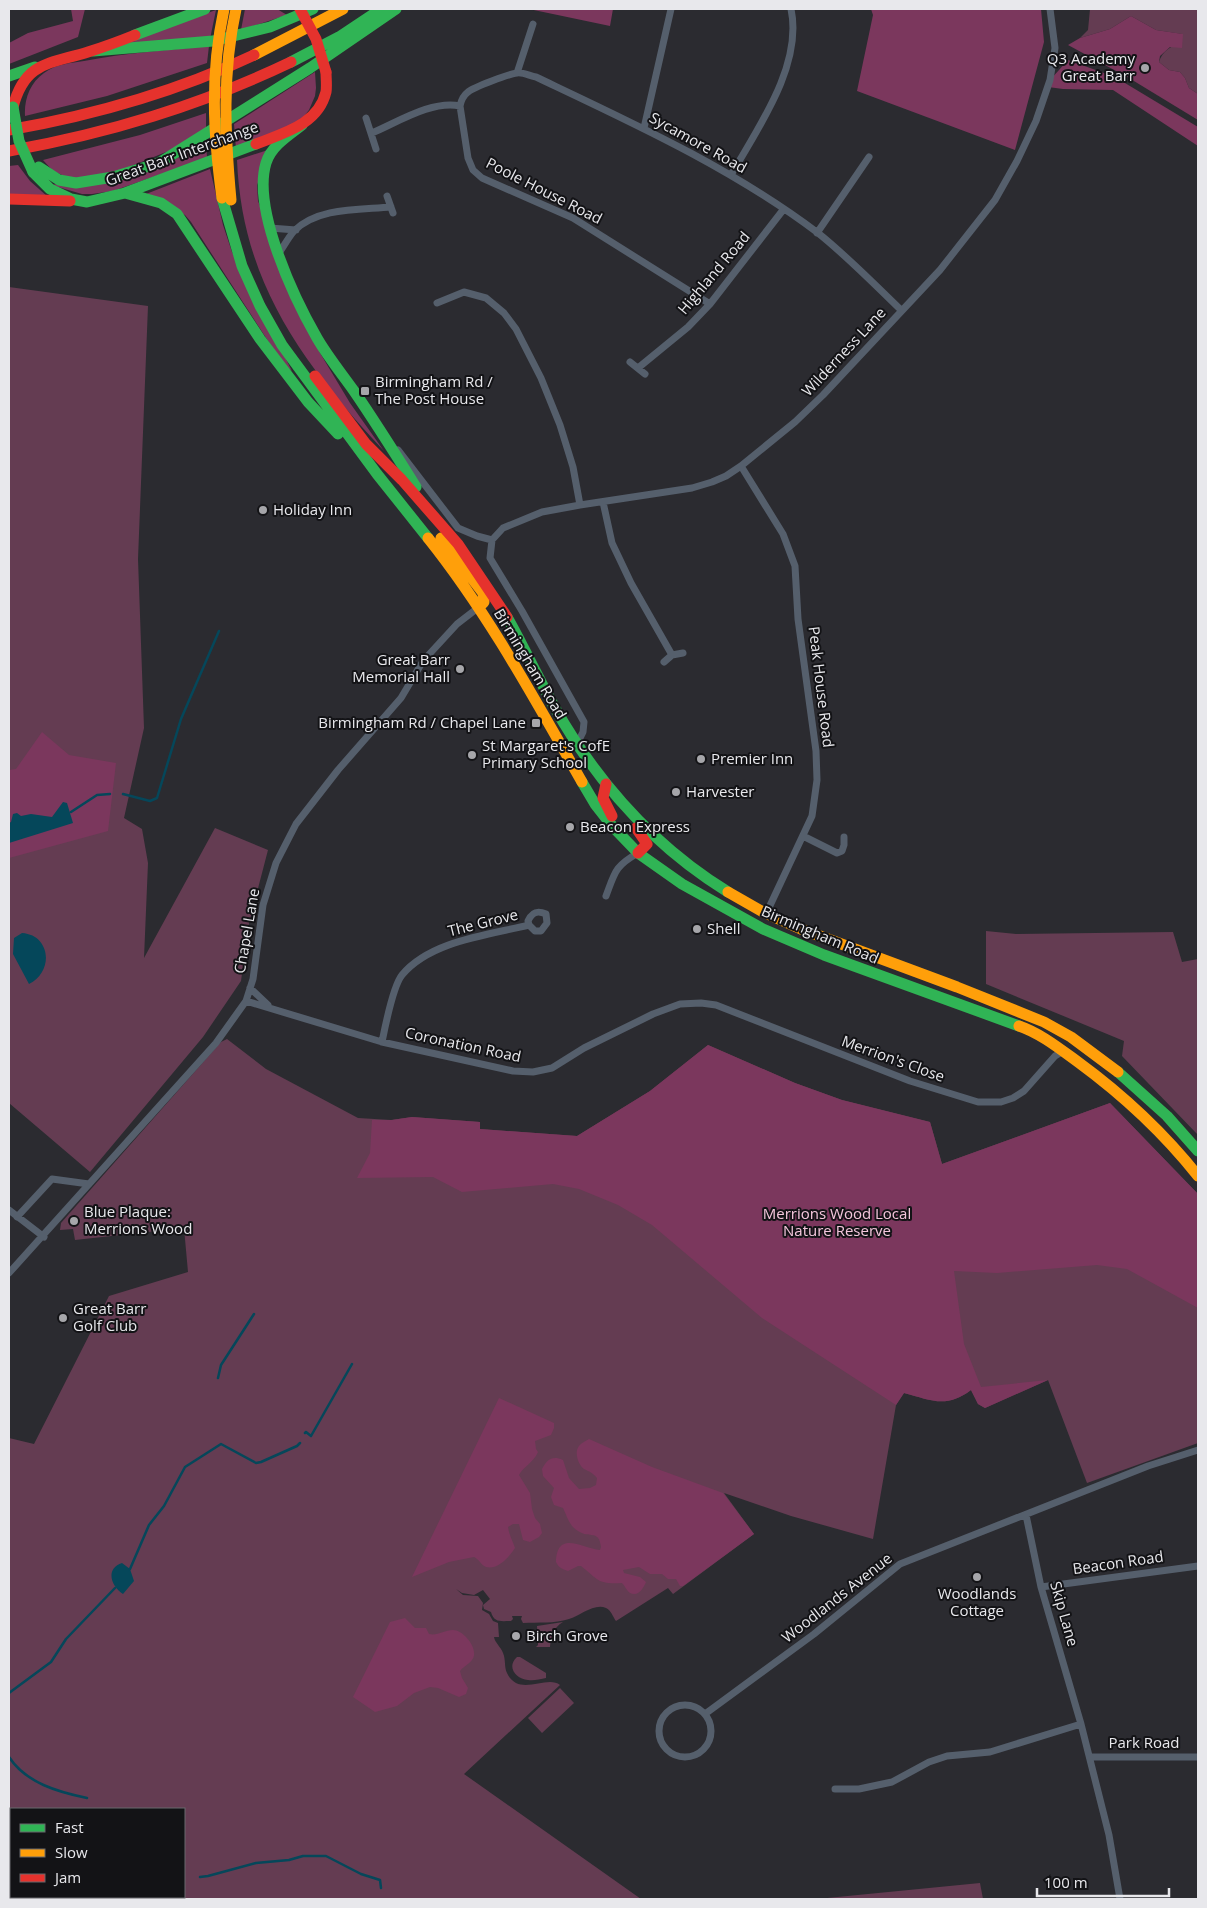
<svg xmlns="http://www.w3.org/2000/svg" width="1207" height="1908" viewBox="0 0 1207 1908" font-family="'Open Sans',sans-serif">
<style>
.green{fill:#643c52}
.forest{fill:#7b375d}
.water{fill:#05475a}
.lines{fill:none;stroke-linecap:round;stroke-linejoin:round}
.stream{stroke:#05475a;stroke-width:2.5}
.street{stroke:#555f6c;stroke-width:7}
.fast{stroke:#30b455;stroke-width:11}
.slow{stroke:#ff9f0a;stroke-width:11}
.jam{stroke:#e5322d;stroke-width:11}
.fast-bridge{stroke:#30b455;stroke-width:11}
.slow-bridge{stroke:#ff9f0a;stroke-width:11}
.jam-bridge{stroke:#e5322d;stroke-width:11}
.poi-dot{fill:#a6a6aa;stroke:#131316;stroke-width:2}
.labels{text-anchor:middle;stroke-width:4;stroke-linejoin:round;paint-order:stroke}
.poi-label{font-size:15px;fill:#e8e8ec;stroke:#131316;text-anchor:start}
.street-label{font-size:15px;fill:#e8e8ec;stroke:#131316}
.park-label{font-size:15px;fill:#f4c6dc;stroke:#131316}
</style>
<rect width="100%" height="100%" fill="#2b2b30"/>
<path class="green" d="M1090,9H1198V94L1189,88L1185,78L1180,72L1169,70L1159,62C1162,51 1172,46 1182,41V34L1156,30L1131,16L1110,29L1080,38L1088,30Z
M9,287L148,306L138,559L144,728L124,818L142,829L148,863L144,958L215,828L268,850L249,923L241,981L203,1037L90,1172L9,1103Z
M986,931L1016,934L1173,932L1182,962L1198,959V1135L1122,1056L1124,1041L986,984Z
M227,1039L266,1069L358,1118L391,1120L412,1117L480,1122V1129L577,1136L650,1091L708,1045L795,1083L842,1100L930,1122L942,1164L1110,1103L1198,1194V1443L1087,1483L1048,1380L985,1408L978,1404L971,1390C946,1409 931,1400 904,1393L896,1405L873,1539L791,1516L724,1493L754,1534L673,1594L668,1588L616,1621C613,1617 611,1610 606,1608C594,1603 580,1616 569,1619C554,1624 538,1622 523,1623L521,1619L522,1616H512L513,1619L511,1621C501,1621 494,1623 491,1612L484,1609L483,1605L490,1599L483,1590L474,1595L462,1593L456,1589L463,1595L478,1596L483,1603L482,1610L489,1614L493,1621L498,1623L499,1637H494C495,1643 501,1647 503,1653C506,1660 504,1667 507,1673C519,1698 547,1674 560,1685L464,1774L641,1899H9V1861L11,1857V1897H184V1809H11V1854L9,1858V1438L34,1444L109,1296L188,1272L184,1228L75,1240L73,1229L60,1230L61,1223L221,1042Z
M563,1622C553,1628 551,1636 550,1647H536L538,1645L537,1626Z
M517,1657H520L546,1673V1678C540,1679 534,1681 528,1680C516,1679 506,1667 517,1657Z
M560,1688L574,1703L542,1733L528,1718Z
M980,1883L983,1899H817Z"/>
<path class="forest" d="M71,9H85L78,37L9,64V43L28,33L73,21Z
M245,9H277L287,15L241,30Z
M529,9H613L610,26Z
M871,9H1041L1044,42L1015,150L857,91L873,15Z
M216,10L210,39L107,48Z
M1131,16L1156,30L1183,34L1182,48L1170,47L1160,56L1159,62L1169,70L1180,72L1185,78L1189,88L1198,94V120L1129,78L1068,45L1080,38L1110,29Z
M209,46L207,63L107,96L25,116C24,99 30,83 44,73C56,64 71,63 84,61C126,53 167,50 209,46Z
M1068,60L1115,77L1198,127V146L1113,90L1063,89L1048,87L1050,80Z
M315,72L316,88L315,96L309,110L300,121L236,149L234,124Z
M206,113V130L171,150L119,171L71,179L53,171L43,160L140,135Z
M206,141L207,158L113,191L92,194H82L51,185L164,166Z
M271,149L257,185L258,201L320,353L350,403L384,451C303,364 242,283 237,160Z
M18,165L30,181L48,197L9,196V166Z
M210,169L223,225L232,252L292,371L283,364L191,222L185,215L146,194Z
M42,732L69,755L116,763L108,831L9,858V770L16,769Z
M708,1045L795,1083L842,1100L930,1122L942,1164L1110,1103L1198,1194V1308L1127,1269L1097,1265L997,1273L954,1271L964,1344L981,1387L1048,1380L985,1408L978,1404L971,1390C946,1409 931,1400 904,1393L896,1405L762,1318L652,1225L618,1205L579,1189L553,1184L462,1192L433,1177L357,1178L370,1153L372,1120H392L412,1117L480,1122V1129L577,1136L650,1091Z
M499,1398L554,1423V1428L551,1435L535,1441L536,1449L538,1452C534,1462 524,1466 519,1475L530,1493L532,1509L535,1518L540,1524L542,1533L539,1537L530,1542L523,1540L519,1524H513L508,1527C509,1535 513,1541 515,1548C509,1557 498,1570 486,1567C481,1565 479,1559 474,1557L449,1562L412,1577Z
M589,1439L652,1467L723,1493L754,1534L683,1586H680L676,1579H668L662,1574H650L639,1567L623,1570L624,1573L640,1577L646,1582C643,1589 638,1597 630,1593C627,1591 625,1586 622,1583C597,1584 600,1581 581,1566H578L568,1571C562,1569 559,1568 556,1562C557,1529 583,1549 600,1550L601,1547C599,1529 590,1539 578,1531C569,1526 567,1516 563,1508L554,1505L551,1497L554,1488L543,1476L542,1469C548,1458 553,1456 563,1460L569,1478L579,1489L590,1488L596,1485L597,1478C593,1473 590,1472 584,1469C578,1465 574,1452 579,1446C581,1443 586,1441 589,1439Z
M405,1618L415,1628H426L429,1634C438,1636 444,1630 453,1630C464,1630 480,1650 472,1660C469,1664 464,1666 460,1671L462,1678L468,1688L466,1694L459,1697L438,1688L430,1687L414,1693L397,1706L375,1712L353,1697L390,1622Z"/>
<path class="water" d="M63,802L67,803L73,823L9,843V823L11,822L13,814L17,813L21,816L31,814L52,817Z
M22,933C51,935 54,972 29,984L13,954L14,938Z
M122,1563L130,1569L134,1581L123,1594C111,1586 105,1569 122,1563Z"/>
<g class="lines">
<path class="stream" d="M123,794L150,801L157,798L181,719L219,631
M71,812L97,795L110,794
M218,1378L221,1365L254,1314
M305,1433L306,1432L311,1436L352,1364
M130,1569L149,1525L164,1506L185,1467L221,1444L256,1463L261,1462L297,1446L300,1443
M9,1693L51,1662L66,1639L115,1588
M9,1757C26,1783 58,1792 87,1798
M200,1877L208,1876L256,1863L289,1860L303,1856H326L361,1874L380,1880L381,1888"/>
<path class="street" d="M517,73L533,24
M366,118L376,149
M644,128L671,9
M372,133C398,122 432,100 460,106
M731,175C758,128 803,65 791,9
M387,196L393,213
M270,228L296,230
M817,233L869,157
M279,253C284,246 288,238 294,231C318,207 360,210 391,207
M437,303L464,292L486,298L504,313L516,329L541,378L560,425L573,467L580,505
M710,304L573,218L482,178L473,170L468,158L460,106C461,101 464,95 468,92C474,87 509,74 517,73C523,72 530,76 536,77C633,123 732,168 818,233C848,257 874,284 901,310
M630,362L645,374
M638,368L688,327L710,304L783,210
M398,450L458,528L477,536L492,540
M741,466L783,534L795,566L798,619L816,751L817,780L812,816L766,914
M603,502L612,543L631,583L672,655
M664,662L672,655L683,653
M577,744L583,732L584,722L522,611L490,558L492,540L503,528L542,512L580,505L692,488L712,482L726,476L741,466L795,422L823,395L940,270L995,200L1017,161L1036,121L1050,80L1055,48L1050,9
M803,836L837,853L842,851L844,845V837
M606,896C615,872 615,866 638,853
M250,988L268,1005
M246,1001L382,1042L513,1071L533,1072L552,1068L584,1048L653,1014L680,1004L701,1003L716,1005L910,1081L978,1102H1001L1013,1098L1024,1091L1055,1056L1063,1051
M382,1042C385,1027 393,986 402,975C430,941 488,935 529,925L535,931H541L547,923L546,914C537,910 532,912 528,921L529,925
M9,1210L44,1237
M17,1217L52,1179L89,1184
M9,1273L216,1043L246,1001L253,979L263,905L276,863L296,824L338,770L401,698L423,661L457,624L479,607
M1026,1515L1041,1587L1081,1724L1109,1835L1120,1899
M1041,1587L1198,1566
M659 1731a26 26 0 1 1 52 0a26 26 0 1 1-52 0Z
M705,1714L814,1634L900,1564L1148,1466L1198,1450
M1090,1757H1198
M835,1789H859L892,1782L929,1762L947,1756L990,1752L1081,1724"/>
<path class="fast" d="M135,35L205,9
M93,51L213,41L270,27L313,9
M291,62L339,37L381,9
M9,76L35,67
M302,125C289,135 271,146 266,163C252,209 294,298 317,338C328,357 342,374 354,391C376,423 396,455 416,487
M39,167L59,180L76,183L113,177L159,163L310,68L396,9
M33,172L50,189L71,199L87,202L125,193L256,144
M125,193L161,203L177,214L260,339L308,402L338,434
M222,198L242,266L260,306L282,345L377,474L428,538
M507,617C524,647 538,678 555,708C597,782 655,847 728,892
M582,782L595,804L613,827L638,853L682,884L763,929L824,955L1019,1026
M1118,1072L1167,1116L1198,1151"/>
<path class="slow" d="M254,55L343,9
M428,538C488,613 534,698 582,782
M441,538L483,593L484,602L479,607
M728,892L763,912L801,929L957,987L1044,1022L1071,1037L1118,1072
M1019,1026C1040,1033 1060,1049 1078,1062C1123,1095 1163,1132 1198,1176"/>
<path class="jam" d="M13,107C25,61 50,64 88,52C104,47 120,41 135,35
M9,130C94,115 176,92 254,55
M256,144C283,133 318,125 326,92C327,86 326,78 326,72
M9,151C109,133 199,106 291,62
M9,199L70,201
M315,376L366,444L402,480L458,544L507,617
M606,784L603,798L612,816
M636,828L647,844L638,853"/>
<path class="fast-bridge" d="M13,107L19,141L33,172"/>
<path class="slow-bridge" d="M222,198C213,132 210,74 224,9
M231,200C225,135 222,73 236,9"/>
<path class="jam-bridge" d="M300,9L316,39L326,72"/>
</g>
<g class="poi-dot">
<circle cx="1145" cy="68" r="5"/>
<rect x="360" y="386" width="10" height="10" rx="2.5"/>
<circle cx="263" cy="510" r="5"/>
<circle cx="460" cy="669" r="5"/>
<rect x="531" y="718" width="10" height="10" rx="2.5"/>
<circle cx="472" cy="755" r="5"/>
<circle cx="701" cy="759" r="5"/>
<circle cx="676" cy="792" r="5"/>
<circle cx="570" cy="827" r="5"/>
<circle cx="697" cy="929" r="5"/>
<circle cx="74" cy="1221" r="5"/>
<circle cx="63" cy="1318" r="5"/>
<circle cx="977" cy="1577" r="5"/>
<circle cx="516" cy="1636" r="5"/>
</g>
<g class="labels">
<g class="poi-label">
<text x="1135" y="64" text-anchor="end">Q3 Academy<tspan x="1135" dy="17">Great Barr</tspan></text>
<text x="375" y="387">Birmingham Rd /<tspan x="375" dy="17">The Post House</tspan></text>
<text x="273" y="515">Holiday Inn</text>
<text x="450" y="665" text-anchor="end">Great Barr<tspan x="450" dy="17">Memorial Hall</tspan></text>
<text x="526" y="728" text-anchor="end">Birmingham Rd / Chapel Lane</text>
<text x="482" y="751">St Margaret's CofE<tspan x="482" dy="17">Primary School</tspan></text>
<text x="711" y="764">Premier Inn</text>
<text x="686" y="797">Harvester</text>
<text x="580" y="832">Beacon Express</text>
<text x="707" y="934">Shell</text>
<text x="84" y="1217">Blue Plaque:<tspan x="84" dy="17">Merrions Wood</tspan></text>
<text x="73" y="1314">Great Barr<tspan x="73" dy="17">Golf Club</tspan></text>
<text x="977" y="1599" text-anchor="middle">Woodlands<tspan x="977" dy="17">Cottage</tspan></text>
<text x="526" y="1641">Birch Grove</text>
</g>
<g class="street-label">
<text transform="translate(698 143) rotate(29)" y="5">Sycamore Road</text>
<text transform="translate(182 154) rotate(-20)" y="5">Great Barr Interchange</text>
<text transform="translate(544 191) rotate(27)" y="5">Poole House Road</text>
<text transform="translate(714 273) rotate(-50)" y="5">Highland Road</text>
<text transform="translate(844 352) rotate(-47)" y="5">Wilderness Lane</text>
<text transform="translate(530 664) rotate(59)" y="5">Birmingham Road</text>
<text transform="translate(821 687) rotate(83)" y="5">Peak House Road</text>
<text transform="translate(483 923) rotate(-14)" y="5">The Grove</text>
<text transform="translate(247 931) rotate(-80)" y="5">Chapel Lane</text>
<text transform="translate(820 935) rotate(23)" y="5">Birmingham Road</text>
<text transform="translate(463 1045) rotate(12)" y="5">Coronation Road</text>
<text transform="translate(893 1059) rotate(20)" y="5">Merrion's Close</text>
<text transform="translate(1118 1563) rotate(-8)" y="5">Beacon Road</text>
<text transform="translate(837 1598) rotate(-38)" y="5">Woodlands Avenue</text>
<text transform="translate(1064 1614) rotate(74)" y="5">Skip Lane</text>
<text x="1144" y="1748">Park Road</text>
</g>
<g class="park-label">
<text x="837" y="1219">Merrions Wood Local<tspan x="837" dy="17">Nature Reserve</tspan></text>
</g>
</g>
<rect width="1207" height="1908" fill="none" stroke="#e8e8ec" stroke-width="20"/>
<rect x="10" y="1808" width="175" height="90" fill="#131316" stroke="#68686c"/>
<rect x="20" y="1824" width="25" height="8" fill="#30b455" stroke="#68686c"/>
<text x="55" y="1833" font-size="15" fill="#e8e8ec">Fast</text>
<rect x="20" y="1849" width="25" height="8" fill="#ff9f0a" stroke="#68686c"/>
<text x="55" y="1858" font-size="15" fill="#e8e8ec">Slow</text>
<rect x="20" y="1874" width="25" height="8" fill="#e5322d" stroke="#68686c"/>
<text x="55" y="1883" font-size="15" fill="#e8e8ec">Jam</text>
<path d="M1037 1888v8h132v-8" fill="none" stroke="#e8e8ec" stroke-width="2.5"/>
<text x="1044" y="1888" font-size="15" fill="#e8e8ec" stroke="#131316" stroke-width="4" paint-order="stroke">100 m</text>
</svg>
